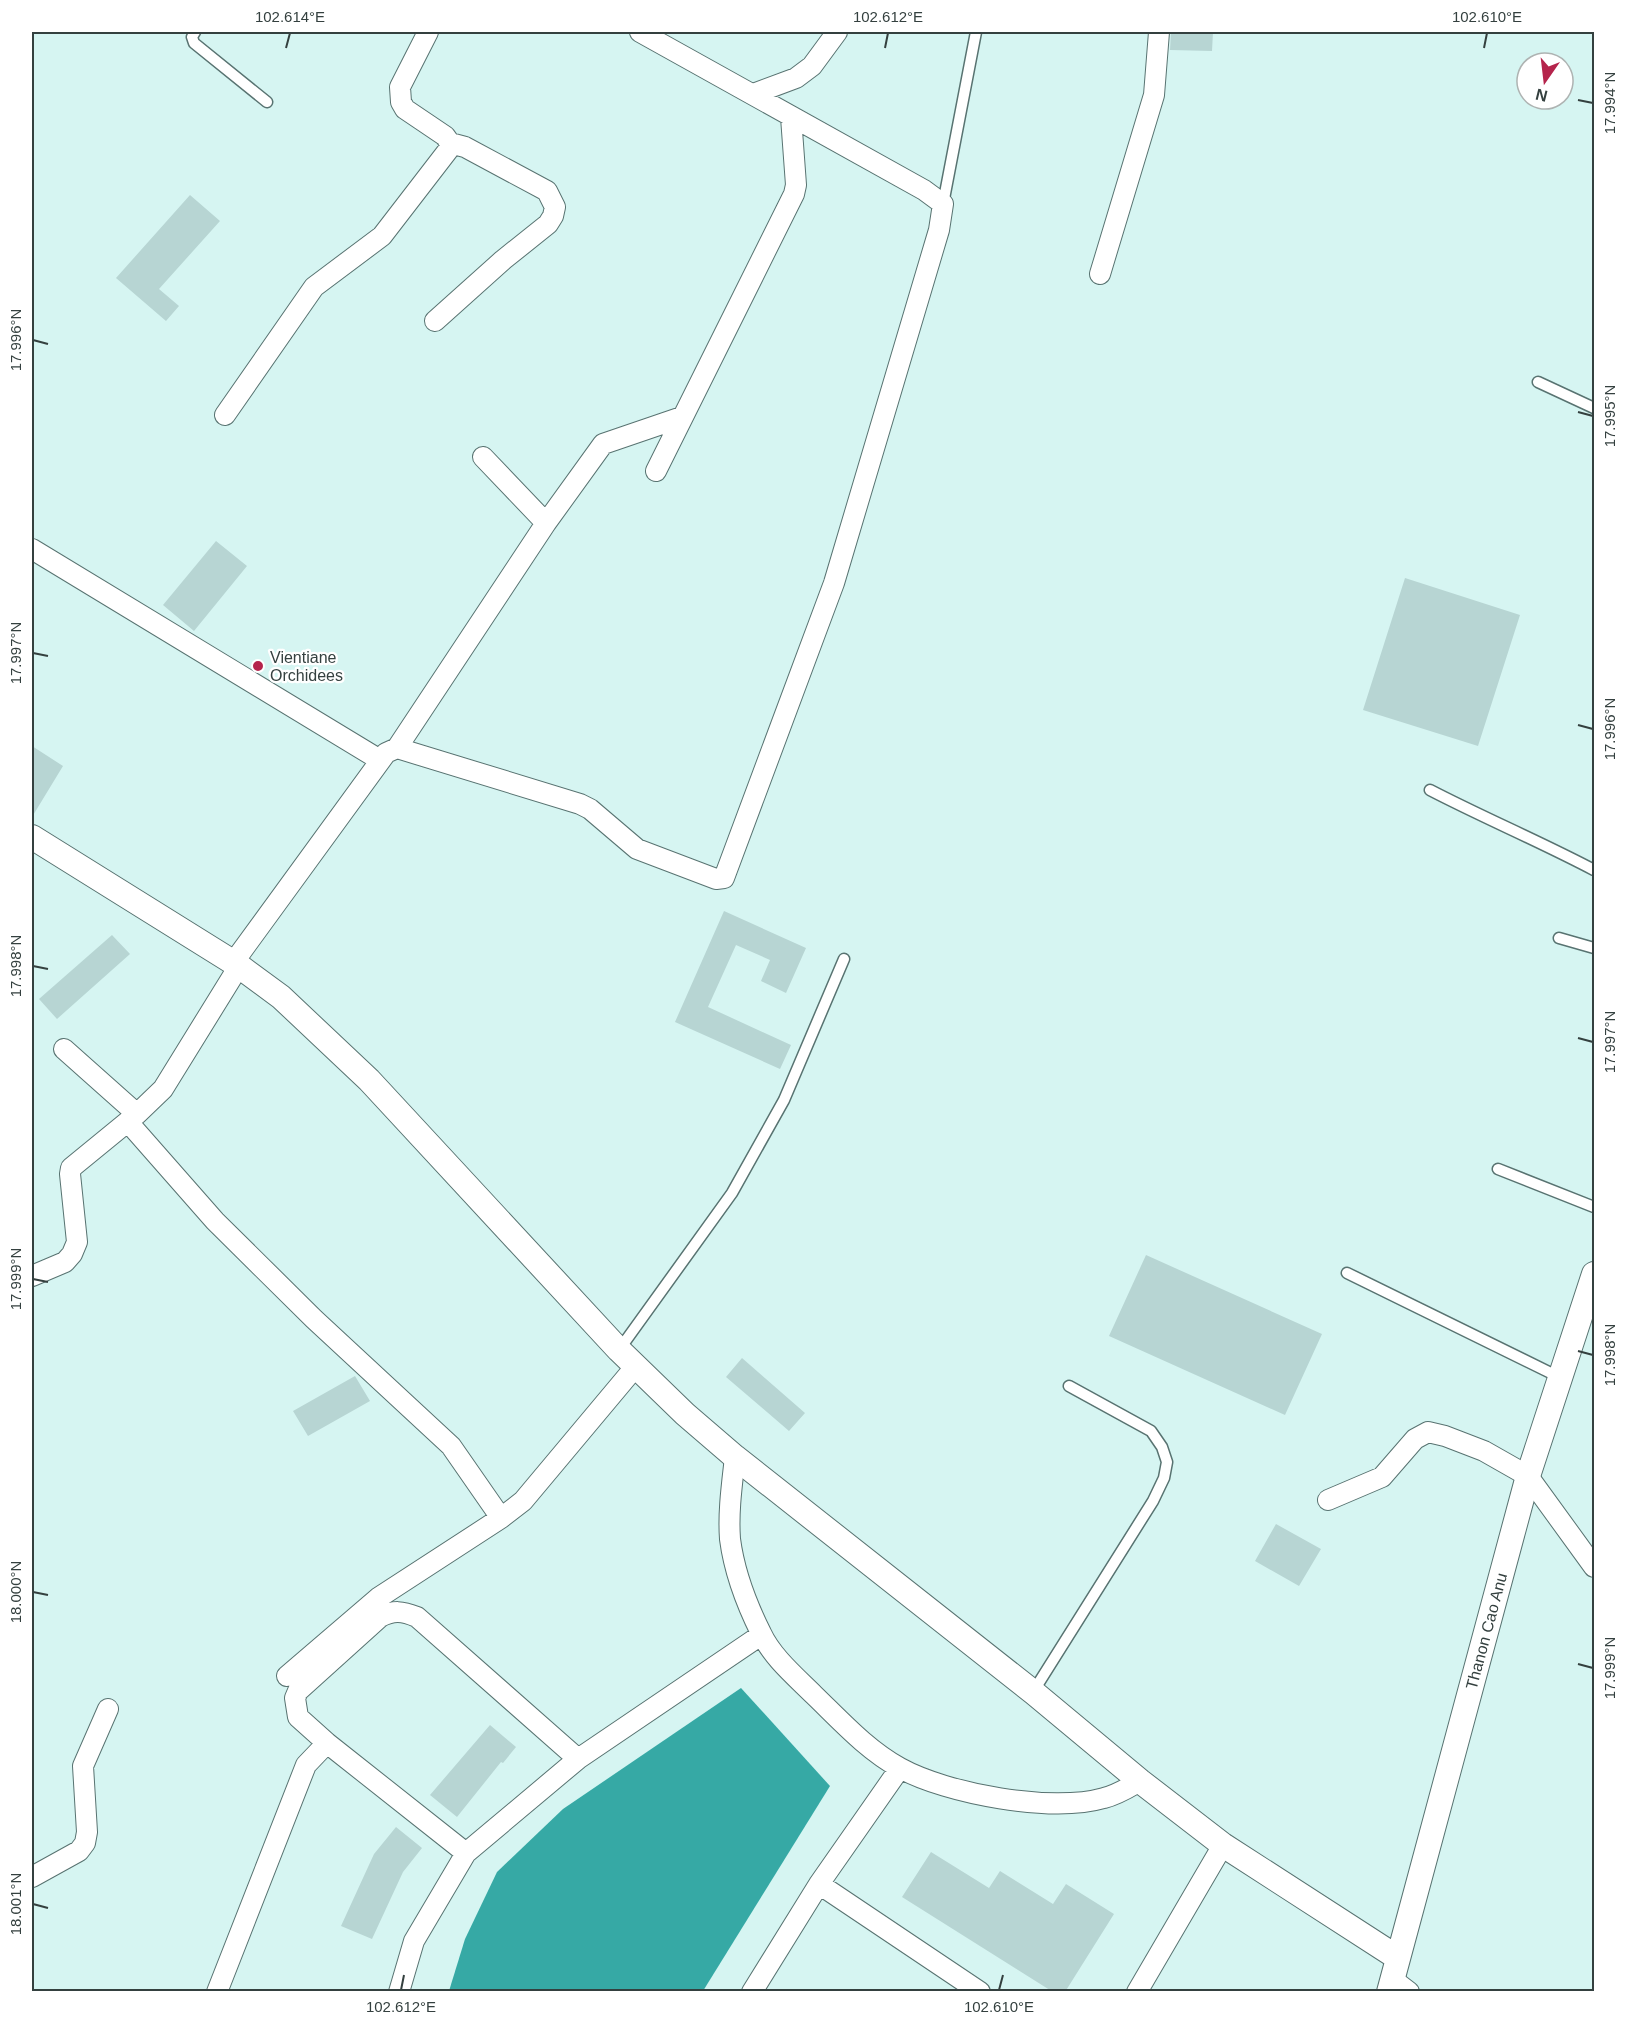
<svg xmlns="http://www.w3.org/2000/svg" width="1626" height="2023" viewBox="0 0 1626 2023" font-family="Arial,sans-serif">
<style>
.water{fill:#36a9a5}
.building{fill:#b7d5d3}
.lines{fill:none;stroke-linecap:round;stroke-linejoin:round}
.service-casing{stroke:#587371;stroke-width:13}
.minor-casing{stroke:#587371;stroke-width:22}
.tertiary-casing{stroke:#587371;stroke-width:26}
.service{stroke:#fff;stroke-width:10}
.minor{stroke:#fff;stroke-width:20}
.tertiary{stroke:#fff;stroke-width:24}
.ticks{fill:none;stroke:#34403f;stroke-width:2}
.poi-dot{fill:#b5244c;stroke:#fff;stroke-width:2}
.labels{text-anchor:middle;stroke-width:4.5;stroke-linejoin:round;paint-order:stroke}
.poi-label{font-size:16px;fill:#34403f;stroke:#fff;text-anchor:start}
.street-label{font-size:16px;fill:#34403f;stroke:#fff}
.neatline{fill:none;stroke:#34403f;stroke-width:2}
.ticks-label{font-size:15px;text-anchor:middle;fill:#34403f}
</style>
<rect width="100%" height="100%" fill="#d6f5f2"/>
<path class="water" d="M741,1688L830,1786L703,1991H449L465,1939L497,1872L563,1809Z"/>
<path class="building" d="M1171,32H1213L1212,51L1170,50Z
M190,195L220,221L159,289L179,306L166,321L116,278Z
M216,541L247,566L194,631L163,605Z
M1405,578L1520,615L1478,746L1363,710Z
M32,746L63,766L32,817Z
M724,911L806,948L786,993L761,981L770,960L736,945L708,1007L791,1045L780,1069L675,1022Z
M112,935L130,954L57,1019L39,999Z
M1146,1255L1322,1334L1285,1415L1109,1336Z
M742,1358L805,1413L789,1431L726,1377Z
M355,1376L370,1401L308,1436L293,1411Z
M1276,1524L1321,1549L1299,1586L1255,1561Z
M490,1725L516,1747L503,1763L501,1762L457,1817L430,1795Z
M396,1827L422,1848L403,1872L372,1939L341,1926L374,1854Z
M931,1852L989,1888L1000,1871L1053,1904L1066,1884L1114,1914L1065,1992H1053L902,1897Z"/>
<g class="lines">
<g class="service-casing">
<path id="service" d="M195,32L192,37L194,43L267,102
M943,204L976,32
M1538,382L1594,408
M1430,790C1484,818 1541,842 1594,870
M1559,938L1594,948
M1498,1169L1594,1207
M1347,1273L1561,1378
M619,1350L732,1193L784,1100L844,959
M1033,1692L1153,1501L1164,1478L1167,1462L1162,1447L1151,1431L1069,1386"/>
</g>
<g class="minor-casing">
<path id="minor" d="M428,32L400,87L401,102L405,109L445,136L450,143L465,147L547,191L555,207L553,216L548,224L503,260L435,321
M753,94L796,78L812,66L837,32
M1100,274L1154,95L1159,32
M225,415L314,287L382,236L449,149L450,143
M656,471L794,194L796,185L791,117
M546,523L603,444L682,417
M32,549L380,760
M397,748L580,804L590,809L637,849L716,879L724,878L834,583L939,230L943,204L924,190L640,32
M233,963L386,753L397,748L546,523L483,457
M64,1049L137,1114
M128,1122L215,1221L314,1319L451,1446L501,1518
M32,1276L65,1262L72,1254L77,1242L70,1174L71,1168L137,1114L163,1089L239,966
M735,1457C732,1484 728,1512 730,1539C734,1570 747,1605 761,1633C772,1657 796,1677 814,1695C841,1721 867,1750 900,1768C947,1794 1052,1813 1104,1798C1117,1795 1128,1788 1140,1781
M1328,1500L1382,1477L1415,1439L1428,1432L1445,1436L1484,1451L1528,1476L1594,1567
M287,1676L378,1598L501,1518L523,1501L636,1366
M466,1853L327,1743L298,1717L295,1698L298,1691L380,1617C394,1610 402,1611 417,1617L578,1759
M32,1877L79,1851L85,1843L87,1832L83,1766L108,1709
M819,1884L980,1992
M1392,1979L1409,1992
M217,1992L306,1765L327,1743
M399,1992L414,1941L466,1853L578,1759L761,1635
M752,1992L819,1884L900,1768
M1137,1992L1223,1845"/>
</g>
<g class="tertiary-casing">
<path id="tertiary" d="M32,837L239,966L281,997L369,1080L619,1350L685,1414L735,1457L1033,1692L1140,1781L1223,1845L1398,1958
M1389,1992L1528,1476L1594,1274"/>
</g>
<use href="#service" class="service"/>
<use href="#minor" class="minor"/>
<use href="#tertiary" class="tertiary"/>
</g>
<path class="ticks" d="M286,48L290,33M885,48L888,33M1484,48L1487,33M1578,100L1593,103M33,340L48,344M1578,412L1593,416M33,653L48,656M1578,725L1593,729M33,966L48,969M1578,1038L1593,1042M33,1279L48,1282M1578,1351L1593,1355M33,1592L48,1595M1578,1664L1593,1668M33,1904L48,1908M401,1990L404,1975M999,1990L1003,1975"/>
<circle class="poi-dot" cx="258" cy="666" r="6"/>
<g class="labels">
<g class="poi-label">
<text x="270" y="663">Vientiane<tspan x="270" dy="18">Orchidees</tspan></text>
</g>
<g class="street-label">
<text transform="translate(1486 1631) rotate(-75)" y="6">Thanon Cao Anu</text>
</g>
</g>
<rect width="1626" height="2023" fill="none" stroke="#ffffff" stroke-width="66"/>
<g transform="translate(1545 81) rotate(194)"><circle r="28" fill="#ffffff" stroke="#aeb3b2" stroke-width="1.5"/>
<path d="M0-4.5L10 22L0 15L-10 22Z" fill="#b5244c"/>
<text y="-9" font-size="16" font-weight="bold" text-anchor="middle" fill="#34403f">N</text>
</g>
<rect x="33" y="33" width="1560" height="1957" class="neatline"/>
<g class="ticks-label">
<text x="290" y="22">102.614°E</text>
<text x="888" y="22">102.612°E</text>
<text x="1487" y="22">102.610°E</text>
<text transform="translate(1610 103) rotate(-90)" y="5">17.994°N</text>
<text transform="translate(16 340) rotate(-90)" y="5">17.996°N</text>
<text transform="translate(1610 416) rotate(-90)" y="5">17.995°N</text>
<text transform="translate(16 653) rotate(-90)" y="5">17.997°N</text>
<text transform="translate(1610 729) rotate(-90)" y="5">17.996°N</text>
<text transform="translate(16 966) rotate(-90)" y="5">17.998°N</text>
<text transform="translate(1610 1042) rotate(-90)" y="5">17.997°N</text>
<text transform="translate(16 1279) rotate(-90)" y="5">17.999°N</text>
<text transform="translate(1610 1355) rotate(-90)" y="5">17.998°N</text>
<text transform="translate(16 1592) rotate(-90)" y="5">18.000°N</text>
<text transform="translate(1610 1668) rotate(-90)" y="5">17.999°N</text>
<text transform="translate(16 1904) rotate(-90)" y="5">18.001°N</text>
<text x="401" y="2012">102.612°E</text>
<text x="999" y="2012">102.610°E</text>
</g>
</svg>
